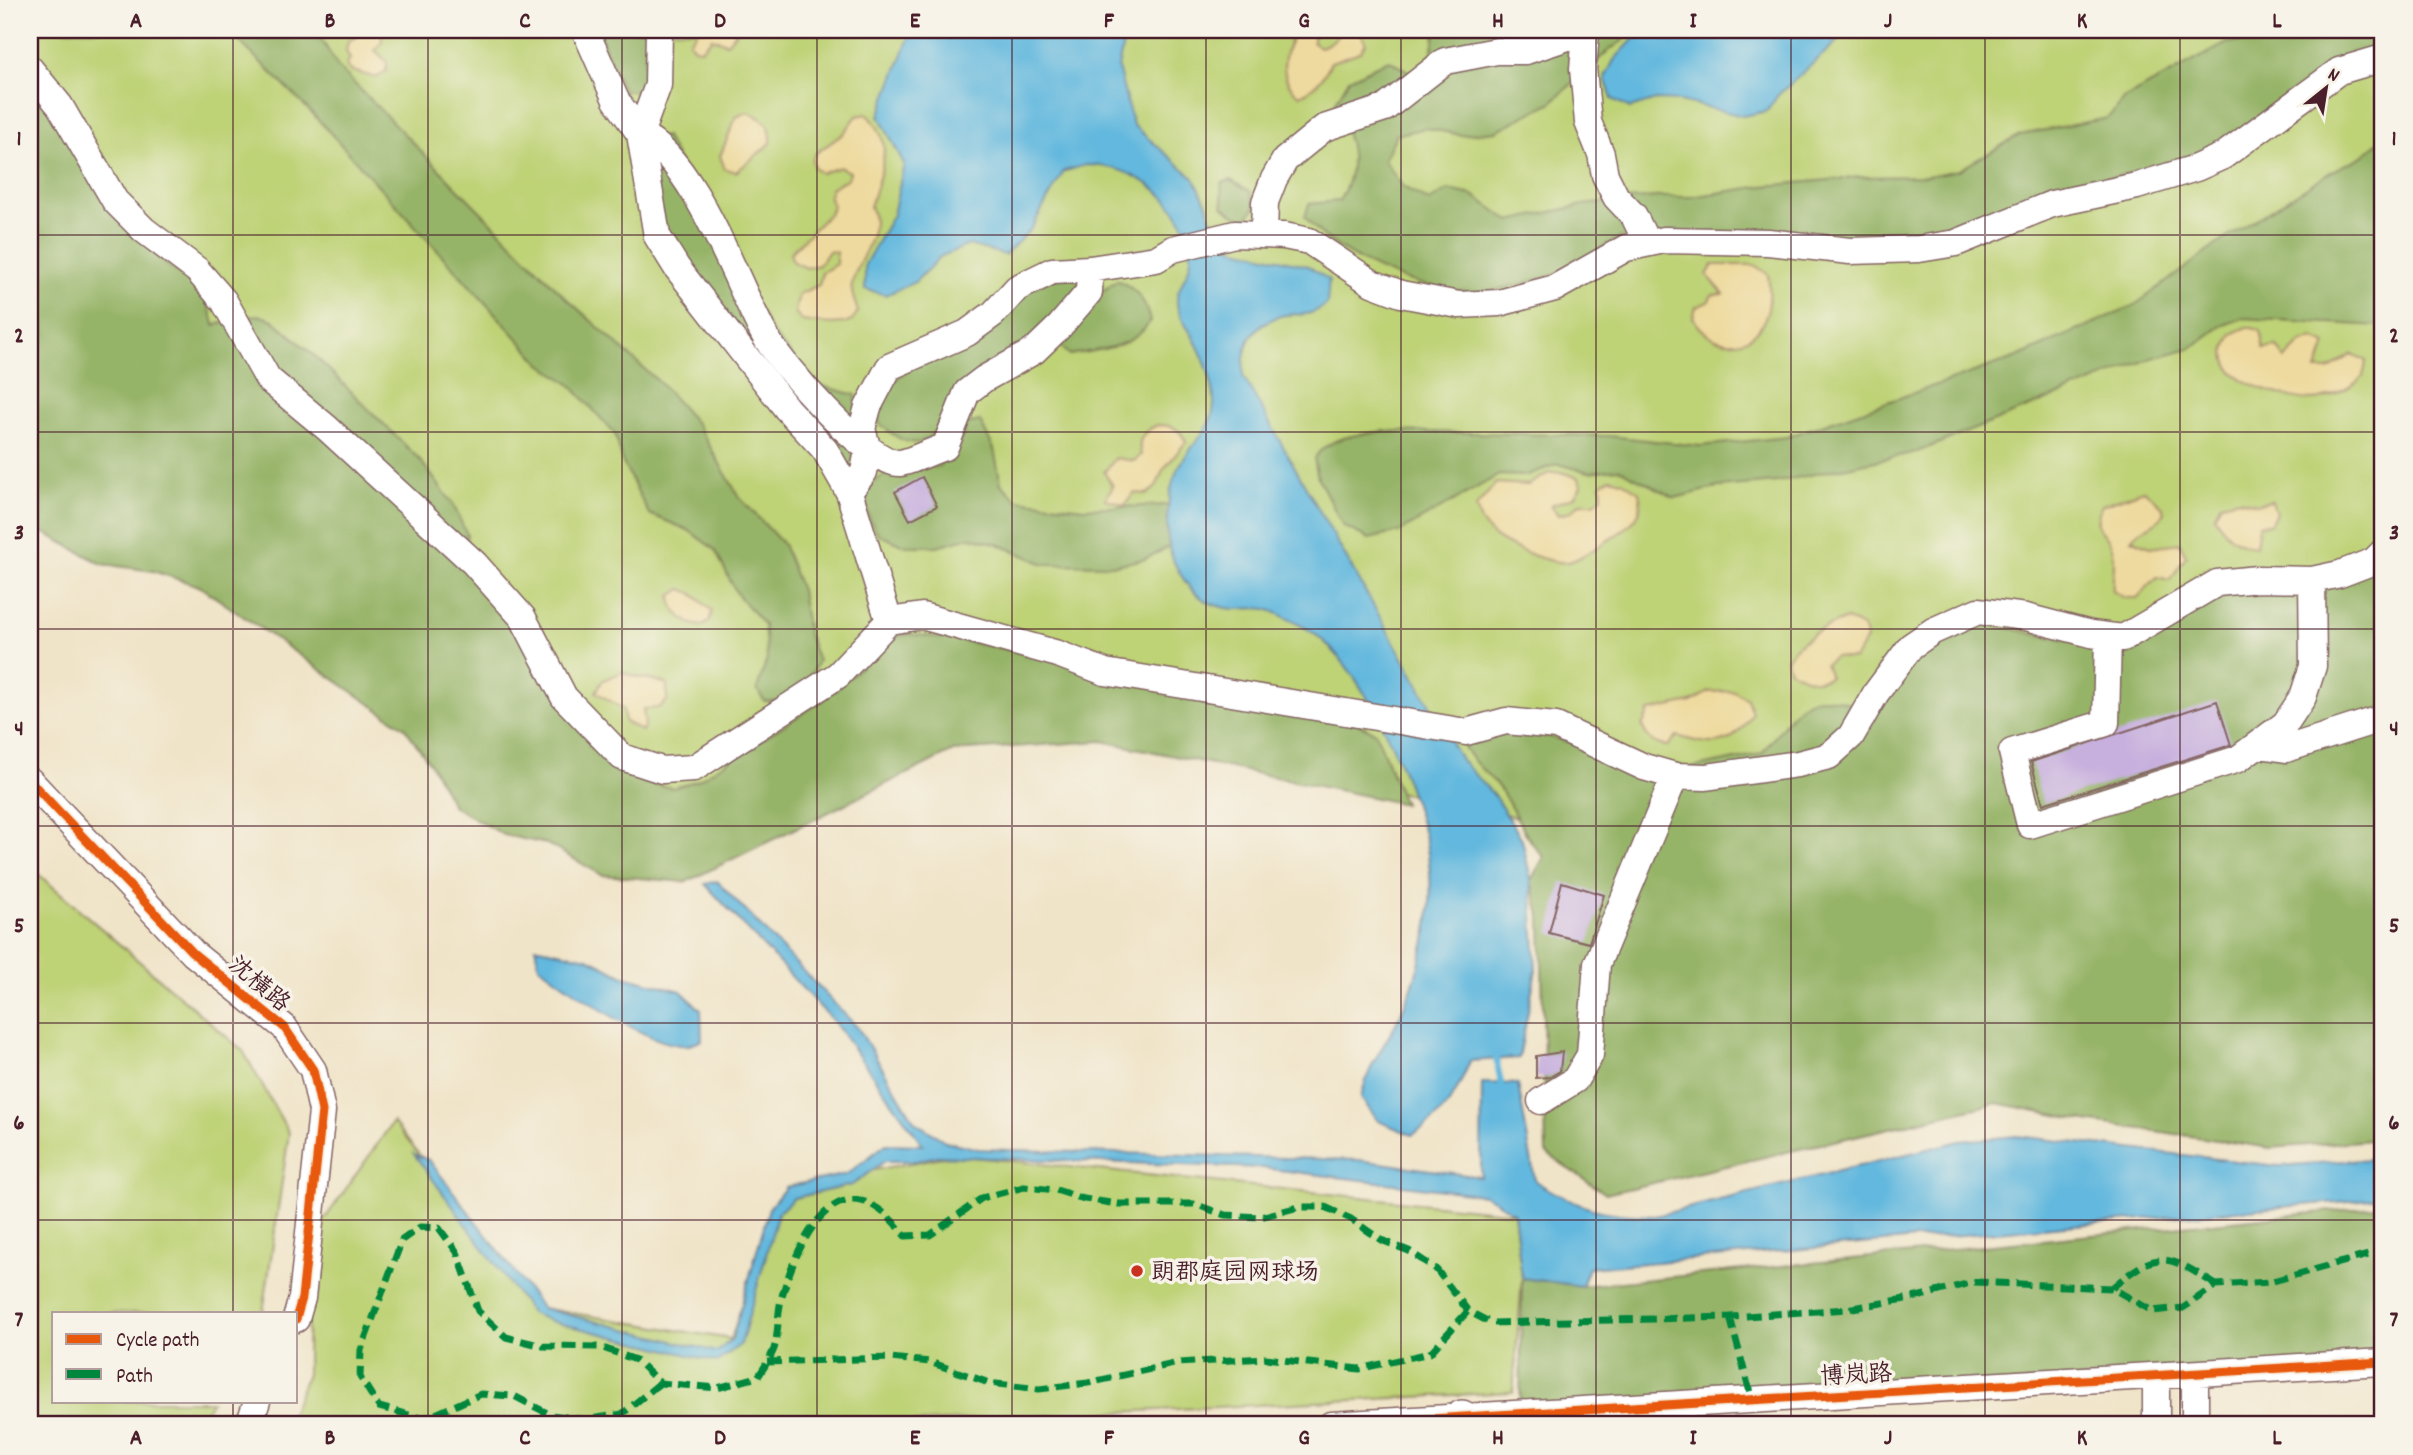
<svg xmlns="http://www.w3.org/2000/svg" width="2413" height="1455" viewBox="0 0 2413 1455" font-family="Dekko,'LXGW WenKai TC',sans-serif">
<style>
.green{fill:#bed276;stroke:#847850;stroke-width:2}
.forest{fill:#96b467;stroke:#706a49;stroke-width:2}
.sand{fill:#eeda9e;stroke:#9c7c64;stroke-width:2}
.water{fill:#62b8de;stroke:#566c84;stroke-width:2}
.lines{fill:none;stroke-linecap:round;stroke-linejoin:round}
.stream{stroke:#62b8de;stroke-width:6}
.building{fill:#c7b0de}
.minor-casing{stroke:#846462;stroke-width:29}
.major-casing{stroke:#846462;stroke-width:36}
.minor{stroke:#fff;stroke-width:26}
.major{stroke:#fff;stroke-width:33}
.quiet{stroke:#00873e;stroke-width:7;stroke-dasharray:14 7;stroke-linecap:butt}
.cycleway-casing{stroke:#f7f3e8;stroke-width:13}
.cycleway{stroke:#e8590c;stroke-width:9}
.grid{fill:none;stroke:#4a1f2b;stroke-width:2;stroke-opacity:0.55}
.poi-dot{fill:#c8321e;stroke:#f7f3e8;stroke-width:2.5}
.labels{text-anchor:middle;stroke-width:7;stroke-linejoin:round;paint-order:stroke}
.street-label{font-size:24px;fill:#4a1f2b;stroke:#f7f3e8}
.poi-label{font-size:24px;fill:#4a1f2b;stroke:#f7f3e8;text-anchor:start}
.neatline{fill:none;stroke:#4a1f2b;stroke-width:2.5}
.grid-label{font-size:23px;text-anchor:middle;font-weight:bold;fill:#4a1f2b}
</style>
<rect width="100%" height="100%" fill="#f7f3e8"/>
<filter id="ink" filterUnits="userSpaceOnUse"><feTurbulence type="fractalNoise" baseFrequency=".0143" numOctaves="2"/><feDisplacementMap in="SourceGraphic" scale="14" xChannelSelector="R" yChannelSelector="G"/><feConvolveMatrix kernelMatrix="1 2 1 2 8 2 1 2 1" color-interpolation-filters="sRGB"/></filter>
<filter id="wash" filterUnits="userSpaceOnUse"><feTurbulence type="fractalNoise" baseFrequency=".00686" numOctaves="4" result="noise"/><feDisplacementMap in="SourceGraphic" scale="28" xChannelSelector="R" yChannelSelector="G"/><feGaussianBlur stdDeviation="1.57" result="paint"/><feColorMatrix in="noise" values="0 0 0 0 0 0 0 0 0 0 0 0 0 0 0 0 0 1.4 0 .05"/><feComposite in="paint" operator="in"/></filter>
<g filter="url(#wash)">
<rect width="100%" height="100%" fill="#f0e4c8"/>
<path class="green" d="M30,30H2383V621L1536,821L1103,730L956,741L681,870L360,523L30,101Z
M30,867L243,1051L289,1133L263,1313H54V1401H212L201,1417L200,1425H30Z
M393,1122L542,1308L731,1339L755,1264L786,1187L953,1155L1514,1213L1522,1278L1513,1392L863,1425H287L307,1374L308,1243Z"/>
<path class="forest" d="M220,30H316L338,67L565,297L661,384L697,424L739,497L783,544L801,590L808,634L818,661C808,684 791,704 764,701L757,689L767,659L764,625L737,594L715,550L688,530L649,514L623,463L615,434L571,385L541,364L313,114L234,36Z
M598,30H647L644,82L637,92L623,90Z
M1435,30H1638L1608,51L1552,102L1496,131L1461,135L1425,128L1396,135L1384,160L1403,187L1429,201L1448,190L1473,195L1510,221L1583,205L1655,197H1691L1763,186L1861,177L1927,176L1959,170L2020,135L2108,118L2125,98L2227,43L2257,41L2273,30H2383V46L2218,145L2158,167L2073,186L1984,217L1945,235L1870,241L1630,234C1602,242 1583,265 1555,274C1535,281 1492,293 1472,292C1416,290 1340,260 1305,217L1309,204L1339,201C1361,164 1350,140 1335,103L1349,79L1389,60L1415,75C1431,61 1434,51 1435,30Z
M30,81C70,137 108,197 152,250C179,283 205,276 214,325L258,315L273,320L318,359L420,460L453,504L467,535L463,562L514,622L611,758L643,782L673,788L698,780L822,701L893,638L908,634L961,640L1359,724L1376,733L1404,804L1102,741L953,751L686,882L602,875L547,844L504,835L453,806L431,765L405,728L199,586L153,571L102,564L39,530L30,514Z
M665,136L772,333L818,385L856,395L853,461L847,467L667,239L642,145Z
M2383,138V324L2379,326L2243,318L2221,326L2191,348L2152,358L1917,452L1777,482L1719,487L1675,498L1619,469L1589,472L1558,464L1525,476L1499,475L1399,532L1369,539L1343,526L1318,478L1314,458C1331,435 1358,435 1385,431L1609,436L1700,446L1787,437L2017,357L2135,305L2223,240L2334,170L2363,156Z
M1230,180L1250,191L1255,207L1246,219L1234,215L1223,206L1221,183Z
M1055,277H1082C1073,294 1060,325 1047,338C1032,354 991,364 971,379C940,403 938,478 879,423C877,402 886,388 902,374L1024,293Z
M1117,280C1137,289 1145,300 1150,321C1135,348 1098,350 1070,355L1059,345L1100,293Z
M980,421L994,449L1001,484L1018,500L1083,508L1170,505L1167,530L1171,546L1145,559L1115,565L1044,564L998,544L970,537L937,546H906L879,535L870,521L864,494C886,464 904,470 939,466L961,439L966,424Z
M2383,569V1139L2271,1148L2086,1121L1997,1103L1606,1194L1546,1153L1541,919L1531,880L1544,857C1525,838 1516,814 1502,792C1489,773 1469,762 1461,740L1474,718L1642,760L1691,768L1761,754C1804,704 1799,681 1872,712C1897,681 1934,631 1977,624C1992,622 2014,630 2029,633C2064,640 2100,645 2135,640C2168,635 2203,601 2236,591Z
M2383,1206V1362L1520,1413L1522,1278L1582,1286Z"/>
<path class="sand" d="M353,30H381L382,42L375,50L387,62L386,71L376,78L349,70L346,64L350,59L346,51L348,41L356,37Z
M698,30H738L727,43L712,38L702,49L694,48L689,42Z
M1297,30H1325L1313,36V43L1320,47C1339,43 1335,27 1361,33L1366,43L1360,52L1331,62C1324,77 1316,88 1300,95C1277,80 1282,51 1297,30Z
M747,112C765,119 772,124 771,143L736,172L725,169L720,156L736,117Z
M867,114C897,144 880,171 870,207C884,234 857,258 852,284C850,292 855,303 858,311L852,321C837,326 818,323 802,321L795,312L799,294L819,285L822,273L836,264V252L829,251L819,265L807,268L793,262L790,253L829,214L833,206L829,196L831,188L848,178L850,172L840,167L821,173L814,168L812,160L816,153L843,134L857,116Z
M1713,265H1754L1768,274C1770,289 1771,305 1765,318C1751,354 1708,347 1693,317L1696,307L1708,302L1712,295L1724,294L1707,275Z
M2247,327L2260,330L2264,349L2277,347L2285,359L2301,343L2313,338L2326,344L2317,370H2328L2353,354L2366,361C2365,366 2365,373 2362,377C2354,387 2325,400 2313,400C2291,399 2239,386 2228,365C2222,355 2227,344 2232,334Z
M1157,425C1172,425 1180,428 1186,442L1163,470L1156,487L1147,494L1134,493L1125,505L1105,499L1113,486L1104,472L1116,458L1134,461L1141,455C1137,440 1142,432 1157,425Z
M1561,472L1579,478L1581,486L1574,497L1551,505L1558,515L1570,512L1580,503H1594L1602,497L1601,484L1611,478L1622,481L1639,492C1641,502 1642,508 1636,518C1631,527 1580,560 1568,562C1550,565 1500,544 1488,531C1481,524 1479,516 1476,507L1496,483L1528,485L1549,473Z
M2144,490L2162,506L2164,513C2156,528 2140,527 2131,539L2150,547L2180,543L2186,556L2170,580L2157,577L2137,598H2125L2113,591C2112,578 2116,563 2113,551C2109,530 2089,533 2102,505Z
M2240,499L2256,504L2272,501L2276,513L2270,524L2259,525L2256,546C2236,545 2225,533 2214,516L2221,503Z
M681,589L692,593L712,611L709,622L702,626C685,624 672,613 671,596Z
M1847,619L1863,628L1867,639L1854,659L1835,657L1825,664L1830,677C1814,684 1803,678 1790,670L1786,659C1802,637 1822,628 1847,619Z
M622,672C637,679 652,678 667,684V701L658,708L643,709L645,723L642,731L625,722L623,709L596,692L603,680Z
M1734,691L1747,699L1752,713C1733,749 1713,747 1677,736L1668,746C1654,745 1647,738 1642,726L1649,711L1691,702L1709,692Z"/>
<path class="water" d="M912,30H1126L1118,68L1133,125L1194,178L1207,204L1213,230L1233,248L1308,266L1329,280L1327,304C1303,322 1296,309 1275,318C1247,328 1243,351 1243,376L1461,760L1494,795L1522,839L1531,880L1536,970L1519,1058L1470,1061C1455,1097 1446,1115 1412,1135L1378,1121L1361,1098C1368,1067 1378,1055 1393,1029C1407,1004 1418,973 1424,945C1433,910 1433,862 1422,827C1405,768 1357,650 1298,624C1288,619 1277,612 1266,609C1257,607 1245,609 1236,609C1205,608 1187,590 1174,562C1163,536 1166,494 1178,469C1189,445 1214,430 1214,402C1213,378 1203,355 1192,335C1187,327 1180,318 1178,309C1172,288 1193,274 1191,253C1186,202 1137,165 1087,165C1080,166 1071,170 1064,171L1031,229L1005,255L969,245L941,256L915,282L886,295L865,289V264L893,215L904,164L879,116Z
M1642,30H1850L1778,95L1767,111L1743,116L1680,101L1656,100L1630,108L1612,99L1605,78L1614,60Z
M717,881L858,1028L915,1122L945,1141L978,1149L1359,1160L1481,1177L1482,1083L1518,1084L1535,1181C1580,1209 1601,1215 1655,1216L1960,1141L2017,1136L2279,1166L2383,1158V1198L1589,1268L1582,1286L1522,1278L1514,1213L1485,1195L1262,1168L936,1156L917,1161H885L852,1185L794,1198L778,1213L741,1344L717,1362L550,1321L531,1313L414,1154L429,1160L542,1308L717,1352L732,1339L769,1208L786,1187L847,1174L886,1144L923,1145L834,1022L705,884Z
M535,947L588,958L624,976L681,991L701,1010L702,1040C698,1042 692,1045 687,1045C651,1049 568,988 539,966Z"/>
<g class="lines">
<path class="stream" d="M1495,1054L1503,1092"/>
</g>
<g id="blocks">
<path class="building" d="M922,477L937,506L910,520L895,492Z
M2217,701L2231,745L2043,804L2031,762Z
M1562,882L1604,895L1589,943L1549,933Z
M1562,1052L1560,1071L1550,1077L1536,1078V1056Z"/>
</g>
</g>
<g filter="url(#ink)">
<use href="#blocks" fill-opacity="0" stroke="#846462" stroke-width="2"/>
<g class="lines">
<g class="minor-casing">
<path id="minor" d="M585,30L616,100L640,134L657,236L677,268L787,409L825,450L849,492L889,621
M1586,31L1583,69L1588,122L1601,154L1605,175L1616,197L1634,216L1647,243
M30,69L60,106L115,201L144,230L197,270L224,301L268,379L327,428L474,563L523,618L564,697L622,757L662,770L694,768L838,675L889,621L922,616L1058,654L1105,672L1466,732L1506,721L1556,726L1644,767L1675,776L1706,777L1798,764L1829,756L1851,736L1876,693L1911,646L1933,631L1978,611L2026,617L2091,634L2123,638L2217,583L2258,579L2312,580L2340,574L2374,561L2383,552
M640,134C694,159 736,282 764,334C779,363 868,465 900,463C910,462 933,450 945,447L967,392L984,379L1034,351L1060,326L1089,292L1090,269
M640,134L658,85L659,30
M1264,235L1265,202L1274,179L1285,160L1324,128L1385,108L1445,61L1497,51H1526L1589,30
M849,492L864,472L868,450L862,429L868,407L889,367L967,333L993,314L1017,288L1052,271L1090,269L1156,259L1173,249L1235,234L1284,236L1309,241L1372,283L1401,294L1459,305L1499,303L1555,288L1626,248L1664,240L1768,242L1850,251L1919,249L1956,243L2052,204L2137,186L2196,168L2223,156L2339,71L2383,58
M2108,636L2106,723L2012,752L2030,825L2238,759L2285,724L2303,697L2313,666L2312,580
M2260,745L2286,749L2383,718
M30,781L194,954L284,1027L313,1070L322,1111L302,1298L296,1319
M1541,1101L1575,1080L1590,1055L1597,964L1675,776
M249,1425L257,1401
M1331,1425L2383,1362
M2156,1425V1376
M2195,1425V1374"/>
</g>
<g class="major-casing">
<path id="major" d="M1460,1425L1462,1417"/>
</g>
<use href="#minor" class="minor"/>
<use href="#major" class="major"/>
<path class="quiet" d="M2216,1285C2167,1254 2158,1248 2112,1288L2152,1311L2183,1308L2216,1285L2269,1282L2383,1251
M1730,1317L1752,1400
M767,1362L890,1358L930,1362L989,1383L1039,1389L1088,1383L1178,1363L1266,1358L1359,1369L1430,1353L1468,1311
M660,1383L622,1414L585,1420L551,1415L514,1396L481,1394L424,1419L379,1407L360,1377L361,1350L402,1240L420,1227L439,1228L457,1252L478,1311L506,1337L543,1346L600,1347L636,1360L660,1383L717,1388L758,1377C763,1369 770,1359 774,1349C779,1333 777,1313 782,1296C801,1231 843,1153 905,1236L930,1235L982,1198L1024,1187L1056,1190L1084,1199L1118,1204H1194L1225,1215L1260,1217L1299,1207H1325L1351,1219L1381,1240L1409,1251L1436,1269L1468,1311L1491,1323L1730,1317L1847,1309L1917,1297L1974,1282L2112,1288"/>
<g class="cycleway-casing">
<path id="cycleway" d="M30,781L194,954L284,1027L313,1070L322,1111L302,1298L296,1319
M1331,1425L2383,1362"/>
</g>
<use href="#cycleway" class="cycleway"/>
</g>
</g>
<path class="grid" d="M233,30V1313M428,30V1425M622,30V1425M817,30V1425M1012,30V1425M1206,30V1425M1401,30V1425M1596,30V1425M1791,30V1425M1985,30V1425M2180,30V1425M30,235H2383M30,432H2383M30,629H2383M30,826H2383M30,1023H2383M30,1220H2383M233,1401V1425"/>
<circle class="poi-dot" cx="1137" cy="1271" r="7"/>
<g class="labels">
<g class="street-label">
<text transform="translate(260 983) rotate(40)" y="8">沈横路</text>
<text transform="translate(1856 1374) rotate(-3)" y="8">博岚路</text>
</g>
<g class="poi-label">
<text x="1151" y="1279">朗郡庭园网球场</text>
</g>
</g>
<rect width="2413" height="1455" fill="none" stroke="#f7f3e8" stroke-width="77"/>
<rect x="52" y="1312" width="245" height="91" fill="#f7f3e8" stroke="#b29e9c" stroke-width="2"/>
<rect x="66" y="1334" width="35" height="10" fill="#e8590c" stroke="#b29e9c" stroke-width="2"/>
<text x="116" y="1346" font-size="21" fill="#4a1f2b">Cycle path</text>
<rect x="66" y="1369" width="35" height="10" fill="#00873e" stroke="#b29e9c" stroke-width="2"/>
<text x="116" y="1382" font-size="21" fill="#4a1f2b">Path</text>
<g transform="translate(2326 88) rotate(30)" stroke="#f7f3e8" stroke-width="5" paint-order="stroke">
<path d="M0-5L12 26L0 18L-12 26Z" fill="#4a1f2b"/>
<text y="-10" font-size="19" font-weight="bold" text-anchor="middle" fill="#4a1f2b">N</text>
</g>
<rect x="38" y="38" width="2336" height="1378" class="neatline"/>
<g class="grid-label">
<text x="136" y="27">A</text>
<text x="330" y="27">B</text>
<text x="525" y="27">C</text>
<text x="720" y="27">D</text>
<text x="915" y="27">E</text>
<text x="1109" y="27">F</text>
<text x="1304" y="27">G</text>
<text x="1498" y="27">H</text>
<text x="1693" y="27">I</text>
<text x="1888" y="27">J</text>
<text x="2082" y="27">K</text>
<text x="2277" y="27">L</text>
<text x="19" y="145">1</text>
<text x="2394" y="145">1</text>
<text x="19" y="342">2</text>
<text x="2394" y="342">2</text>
<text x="19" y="539">3</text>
<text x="2394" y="539">3</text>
<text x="19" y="735">4</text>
<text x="2394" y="735">4</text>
<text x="19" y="932">5</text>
<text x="2394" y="932">5</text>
<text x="19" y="1129">6</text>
<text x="2394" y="1129">6</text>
<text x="19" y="1326">7</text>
<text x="2394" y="1326">7</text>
<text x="136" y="1444">A</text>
<text x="330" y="1444">B</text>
<text x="525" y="1444">C</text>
<text x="720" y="1444">D</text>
<text x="915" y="1444">E</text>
<text x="1109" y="1444">F</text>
<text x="1304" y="1444">G</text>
<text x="1498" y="1444">H</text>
<text x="1693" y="1444">I</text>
<text x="1888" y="1444">J</text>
<text x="2082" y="1444">K</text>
<text x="2277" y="1444">L</text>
</g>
</svg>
